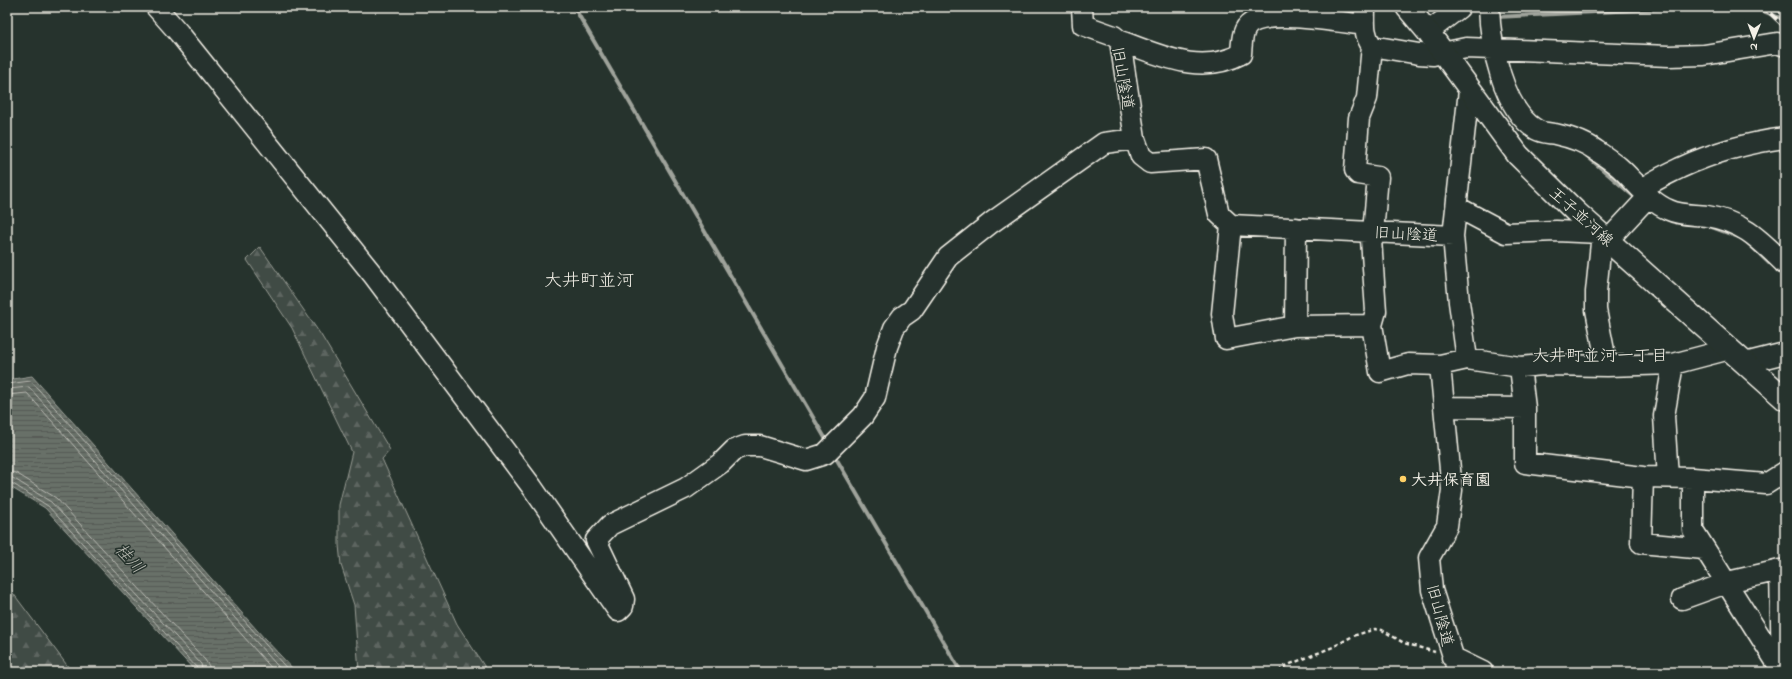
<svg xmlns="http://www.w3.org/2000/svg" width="1792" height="679" viewBox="0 0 1792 679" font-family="'Indie Flower','Klee One',sans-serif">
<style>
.forest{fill:url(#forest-firs);stroke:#9a9e96}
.water{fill:url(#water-rules);stroke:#9fa39b}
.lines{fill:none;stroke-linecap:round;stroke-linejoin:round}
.shore{stroke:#bcbdb5;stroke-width:1}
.stream{stroke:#9fa39b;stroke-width:4}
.minor-casing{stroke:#f4f1e8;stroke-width:23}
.major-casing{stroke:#f4f1e8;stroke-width:25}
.path{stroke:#f4f1e8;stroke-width:2.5;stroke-dasharray:4 3;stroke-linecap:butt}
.minor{stroke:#26332d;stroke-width:20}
.major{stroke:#26332d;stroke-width:22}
.rail-casing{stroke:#f4f1e8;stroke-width:4.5}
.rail{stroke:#26332d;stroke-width:3;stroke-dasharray:9;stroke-linecap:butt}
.poi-dot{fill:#ffd166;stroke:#26332d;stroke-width:1.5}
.labels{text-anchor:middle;stroke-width:3;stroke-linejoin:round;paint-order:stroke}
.street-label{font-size:16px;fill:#f4f1e8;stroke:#26332d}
.poi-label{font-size:16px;font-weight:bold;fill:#f4f1e8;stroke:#26332d;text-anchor:start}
.neighbourhood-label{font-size:17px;fill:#f4f1e8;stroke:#26332d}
.water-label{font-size:17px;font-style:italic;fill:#bcbdb5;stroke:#26332d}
.quarter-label{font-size:18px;fill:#f4f1e8;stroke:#26332d}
</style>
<defs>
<pattern id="forest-firs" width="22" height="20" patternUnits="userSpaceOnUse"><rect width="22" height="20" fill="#414b45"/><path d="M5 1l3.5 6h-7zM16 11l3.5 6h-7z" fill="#5d6560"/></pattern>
<pattern id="water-rules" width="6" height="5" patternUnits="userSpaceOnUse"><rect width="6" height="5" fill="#676f68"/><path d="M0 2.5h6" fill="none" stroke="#565a55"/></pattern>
</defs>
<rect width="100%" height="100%" fill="#26332d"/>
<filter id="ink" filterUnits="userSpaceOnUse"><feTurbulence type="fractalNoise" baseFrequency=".025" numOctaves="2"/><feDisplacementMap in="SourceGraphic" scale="8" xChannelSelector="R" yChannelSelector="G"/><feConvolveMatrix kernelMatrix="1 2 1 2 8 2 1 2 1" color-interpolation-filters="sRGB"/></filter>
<g filter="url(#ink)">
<path class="forest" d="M260,247L321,335L390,450L382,459L457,624L488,672H359L354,605L341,565L339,545V505L352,452L292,328L247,260Z
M7,585L72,672H7Z"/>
<path class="water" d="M32,376L264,638L296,672H196L45,508L7,485V380Z"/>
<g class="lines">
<path class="shore" d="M7,384L31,381L290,672
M7,389L29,387L283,672
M7,395L27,393L275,672
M7,471L16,473L56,498L205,660L209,666V672
M7,477L13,478L51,502L201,664L203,672
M7,482H10L48,506L197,668L198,672"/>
<path class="stream" d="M574,7L828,443
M1753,7L1785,20
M1496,17L1699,7
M1587,156L1638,200
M1712,227L1739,237
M1748,243L1769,263
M1777,270L1785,277
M833,453L961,672"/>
<g class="minor-casing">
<path id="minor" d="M156,7L179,33L374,276L532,487L618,611L623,606L624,599L596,540L610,525L686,488L721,463L734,450L745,446H760L806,460L825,454L863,416L875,398L887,347L894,328L902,317L912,310L948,257L991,223L1104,143L1135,139
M1082,7L1083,25L1114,36L1120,41L1135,139L1141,156L1150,163L1206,159L1219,214L1231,225L1453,236
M1365,7C1365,22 1363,34 1372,46L1419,54L1433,55L1466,48L1669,56L1704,55L1777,43L1785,46
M1489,7C1490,43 1503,111 1537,130C1542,133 1549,133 1555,134C1569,137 1585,142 1597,151C1604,156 1612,161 1619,167C1635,181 1649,202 1669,210C1682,216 1694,214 1707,216C1744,222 1760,240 1785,264
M1428,32L1459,8
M1120,41C1161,55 1199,76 1241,54C1242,44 1241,29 1251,23C1273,10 1338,22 1365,25
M1642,189C1654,180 1666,175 1680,168C1715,152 1746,143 1785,138
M1457,207L1506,233L1556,231L1600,233
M1231,225L1222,314L1226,339L1295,326L1372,325L1380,372L1408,364L1440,365L1467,359L1520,367L1543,365L1607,366L1673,364L1730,349
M1604,237L1601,243L1596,292V310L1607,366
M1608,240L1649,196
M1372,325L1376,311L1371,239L1373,232L1378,177L1358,174L1355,170L1359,118L1367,98L1372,46
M1295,326L1296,228
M1467,359L1459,302L1453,236L1469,90
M1745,363L1785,353
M1440,365L1452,490L1447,526L1429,558L1432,590L1458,672
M1520,367L1525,408V463L1643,477L1693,478L1766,484L1785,472
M1444,407L1525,408
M1643,477L1641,543L1704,549
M1668,477L1664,416L1673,364
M1693,478V530L1782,671
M1682,599L1732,581L1780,570
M1452,657L1483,672
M1782,672L1780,570H1785"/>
</g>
<g class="major-casing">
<path id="major" d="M1407,7L1428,32L1518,155L1577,213L1785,399"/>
</g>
<path class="path" d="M1279,672L1283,667L1333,647L1353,636L1375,629L1382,630L1404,643L1435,652"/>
<use href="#minor" class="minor"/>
<use href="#major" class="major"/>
<g class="rail-casing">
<path id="rail" d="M1764,7L1785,27
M1777,7L1785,15"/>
</g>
<use href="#rail" class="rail"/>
</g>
</g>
<circle class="poi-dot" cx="1403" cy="479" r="4"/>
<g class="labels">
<g class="street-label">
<text transform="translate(1124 78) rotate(80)" y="6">旧山陰道</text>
<text transform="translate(1582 216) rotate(42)" y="6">王子並河線</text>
<text transform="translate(1406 233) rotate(3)" y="6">旧山陰道</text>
<text transform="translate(1441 615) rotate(75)" y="6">旧山陰道</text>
</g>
<g class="poi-label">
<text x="1411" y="485">大井保育園</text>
</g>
<g class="neighbourhood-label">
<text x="1600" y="361">大井町並河一丁目</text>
</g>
<g class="water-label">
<text transform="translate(130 558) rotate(48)" y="6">桂川</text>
</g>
<g class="quarter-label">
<text x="589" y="286">大井町並河</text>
</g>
</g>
<rect width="1792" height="679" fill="none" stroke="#26332d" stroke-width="24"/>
<rect x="12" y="12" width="1768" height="655" fill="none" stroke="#f4f1e8" stroke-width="1.5" filter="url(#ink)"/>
<g transform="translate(1754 38) rotate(181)" stroke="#26332d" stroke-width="3" paint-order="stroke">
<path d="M0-3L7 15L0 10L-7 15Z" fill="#f4f1e8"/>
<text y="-6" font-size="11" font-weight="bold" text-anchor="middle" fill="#f4f1e8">N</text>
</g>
</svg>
